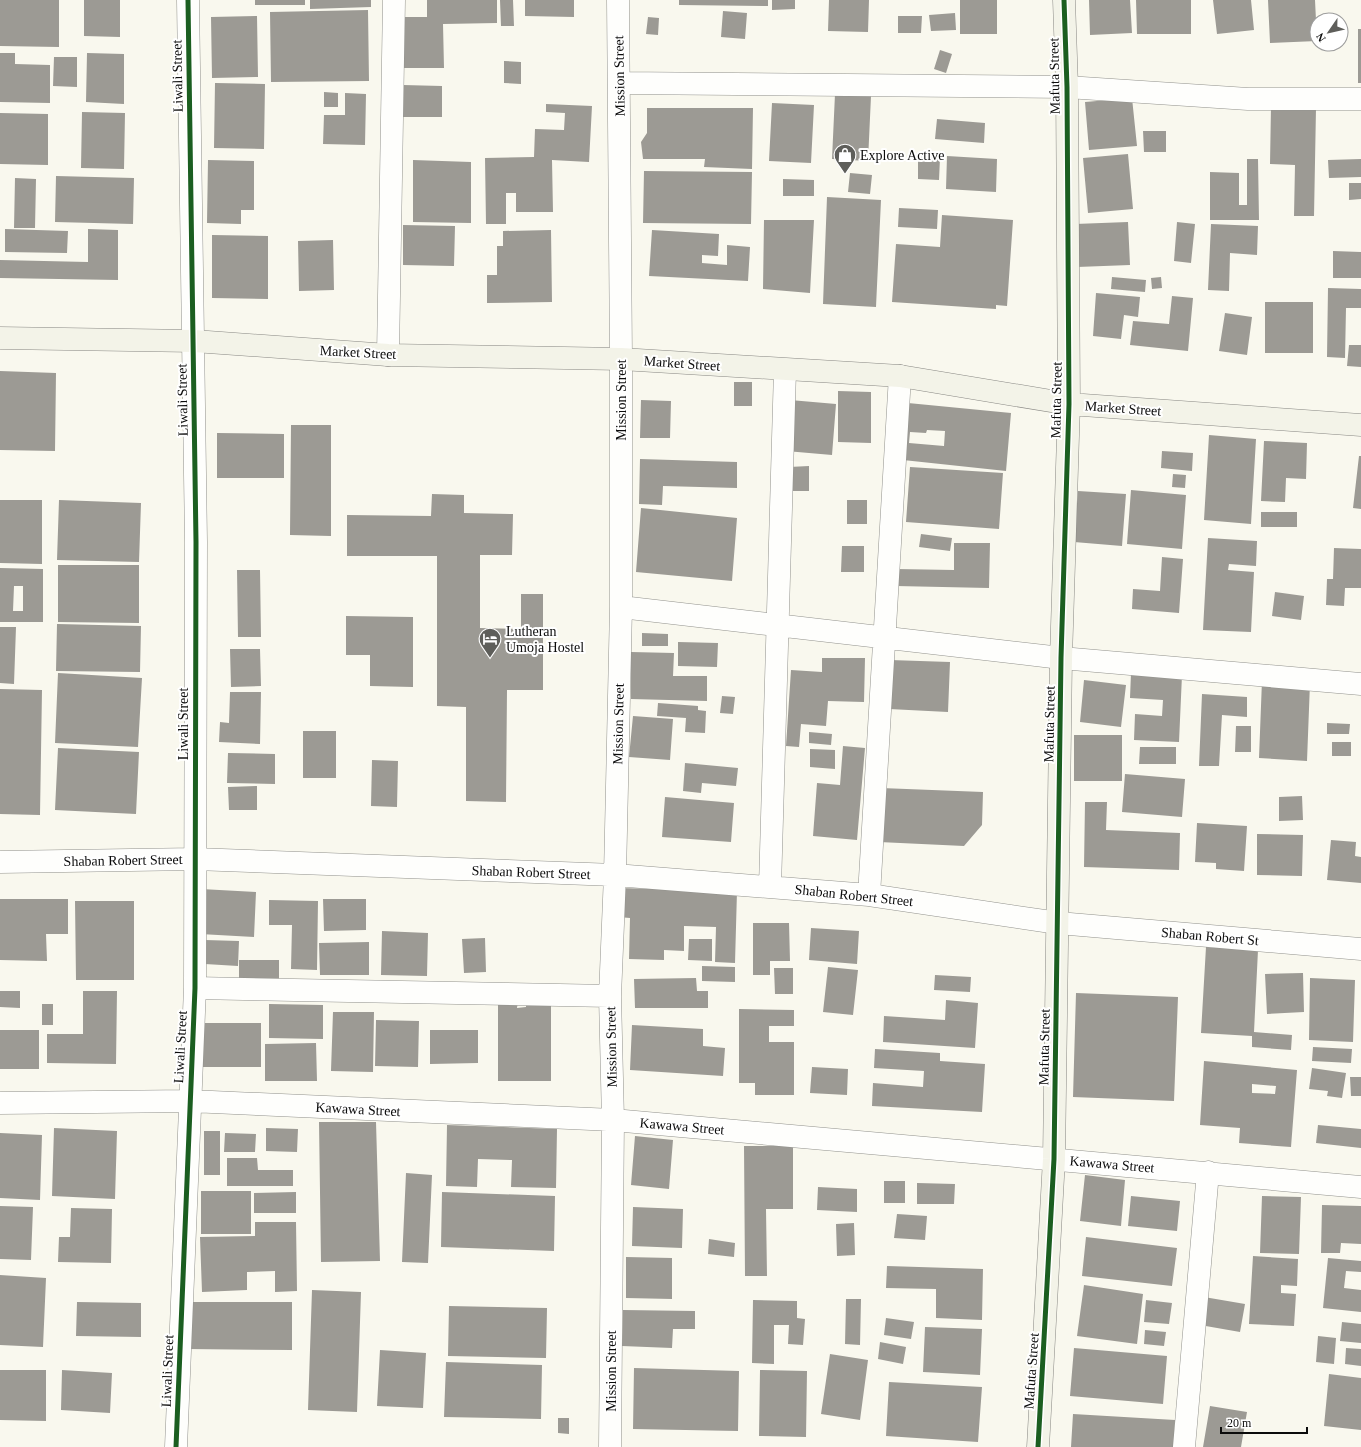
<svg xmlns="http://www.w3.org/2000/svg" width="1361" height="1447" viewBox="0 0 1361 1447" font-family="Georgia,serif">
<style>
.building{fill:#9c9a94;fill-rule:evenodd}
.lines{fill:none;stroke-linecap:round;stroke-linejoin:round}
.street-casing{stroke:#92928d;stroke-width:23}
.secondary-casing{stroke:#898884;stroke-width:23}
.street{stroke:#fefefc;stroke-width:22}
.secondary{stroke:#f3f3e8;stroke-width:22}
.cycleway-casing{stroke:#fff;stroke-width:8}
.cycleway{stroke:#1b5e20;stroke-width:5}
.labels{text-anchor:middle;stroke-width:4;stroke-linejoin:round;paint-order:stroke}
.street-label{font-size:14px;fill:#0b0b0b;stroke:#fff}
.poi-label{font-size:14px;fill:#0b0b0b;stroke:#fff;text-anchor:start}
</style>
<rect width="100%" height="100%" fill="#f9f8ee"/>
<path class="building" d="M0,0H59V47L0,46Z
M84,0H120V37L84,36Z
M255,0H305V5H255Z
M310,0H371V7L310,9Z
M427,0H497V23L443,24L444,68H404L403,17H427Z
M500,0H513L514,26H501Z
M525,0H574V17L525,16Z
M679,0H768V6L679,5Z
M772,0H795V9L772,10Z
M829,0H869L868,32L828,31Z
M960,0H997V34H960Z
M1089,0H1130L1132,33L1090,35Z
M1136,0H1191V34H1137Z
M1213,0H1251L1254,30L1217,34Z
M1268,0H1315L1317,41L1270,43Z
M368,10L369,81L271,82L270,12Z
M723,11L747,13L745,39L721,37Z
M955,13L956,30L931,31L929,15Z
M257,16L258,77L212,78L211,17Z
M898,16H922L921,33H898Z
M648,17L659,18L658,35L646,34Z
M1358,29H1361V83H1358Z
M940,50L952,54L946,73L934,69Z
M0,53H15V64L50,65V103L0,102Z
M87,53L124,54V104L86,102Z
M54,57H77V87L53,86Z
M504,61L521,62V84L504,83Z
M215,83L265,84L264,149L214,148Z
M403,85L442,86V117H402Z
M324,92L338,93V107H324Z
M345,93L366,94L365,145L323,144L324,115H345Z
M835,94L871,96L868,161L832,159Z
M1132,98L1137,146L1089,150L1085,102Z
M772,103L814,105L811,163L769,161Z
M546,104L592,106L589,162L552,160L553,212H516V193H506V224H486L485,158L534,157L535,129L564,130L565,113L546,112Z
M1271,106L1316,108L1314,216H1294L1295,165L1270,164Z
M647,108H753L752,169L704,167L705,159H643L641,142L647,133Z
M82,112L125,113L124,169L81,168Z
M0,113L48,114V165L0,164Z
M937,119L985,123L984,143L935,139Z
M1143,131H1166V152H1144Z
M1128,154L1133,209L1088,213L1083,158Z
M918,156L940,158L939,180L918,179Z
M947,156L997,159L996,192L946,189Z
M1247,159H1258L1259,220H1210V172L1239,173V205H1247Z
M1361,159V177L1329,178L1328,160Z
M208,160L254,161V210H241V224L207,223Z
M413,160L471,162V223L413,222Z
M644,171L752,172L751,224L643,223Z
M850,173L872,175L870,194L848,192Z
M56,176L134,178L133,224L55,222Z
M15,178L36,179L35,228H14Z
M783,179L814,180V196H783Z
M1349,183H1361V199L1349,200Z
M827,197L881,200L876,307L823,304Z
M899,208L938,210L937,229L898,227Z
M942,215L1013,220L1007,306L996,305V309L892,302L896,244L940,247Z
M764,220H814L810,293L763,289Z
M1128,222L1130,265L1077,267L1075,224Z
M1177,222L1195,224L1191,263L1174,261Z
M1211,224L1258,226L1257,255L1230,253L1229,291L1208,290Z
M403,225L455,226L454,266L403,265Z
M5,229L68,231L67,253L5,252Z
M88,229L118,230V280L0,278V260L88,262Z
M551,230L552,302L487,303V275H497V246H503V231Z
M652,230L719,234L718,256L702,255V263L727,265V245L750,247L748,281L649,276Z
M212,235L268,236V299L212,298Z
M333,240L334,290L299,291L298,241Z
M1333,251L1361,252V278H1333Z
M1112,277L1146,280L1145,292L1111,289Z
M1161,277L1162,288L1152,289L1151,278Z
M1328,288L1361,289V308H1346L1345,358L1327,357Z
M1096,293L1140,297L1138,317L1124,315L1121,339L1093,336Z
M1172,296L1193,298L1188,351L1130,345L1133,321L1169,324Z
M1265,302H1313V353H1265Z
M1225,313L1252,317L1247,355L1219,351Z
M1349,345H1361V367L1347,366Z
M0,371L56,373L55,451L0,450Z
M734,382H752V406H734Z
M838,391L871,392V443L838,442Z
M641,400L671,401L670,438H640Z
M790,400L836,404L832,455L786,451Z
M908,403L1011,413L1006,471L903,460ZM927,430L945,431L944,446L909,443L910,432L926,433Z
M291,425H331V536L290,535Z
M217,433L284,434V478H217Z
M1209,435L1256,439L1251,524L1204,520Z
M1264,441L1307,443L1306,479L1286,478L1285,502L1261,501Z
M1162,451L1193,453L1192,471L1161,468Z
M1359,456H1361V509L1353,508Z
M640,459L737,462V488L663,486L662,505L639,504Z
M809,466V491H790L789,467Z
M910,467L1003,473L999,529L906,522Z
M1173,474L1186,475L1185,488L1172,487Z
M1131,490L1186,495L1182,549L1127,544Z
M1078,491L1126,494L1122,546L1074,542Z
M432,494L464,495V513L513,514L512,555H480V628L521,629V594H543V690H507L506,802L466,801V707L437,706V556H347V515L431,516Z
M0,500H42V564L0,563Z
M59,500L141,503L139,562L57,560Z
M847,500H867V524H847Z
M641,508L737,518L732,581L636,572Z
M1261,512H1297V527H1261Z
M921,534L952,538L950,551L919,547Z
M1208,538L1257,541L1256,566L1229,564L1228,570L1254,572L1251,632L1203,630Z
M954,543H990L989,588L896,586V569L954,570Z
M842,546H864V572H841Z
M1334,548L1361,549V588H1345L1344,606L1326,605L1327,579H1333Z
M1162,557L1183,559L1179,613L1132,609L1133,589L1160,591Z
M58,565H139V623L58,622Z
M0,568L43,569V622H0ZM14,586H23V611H13Z
M237,570H260L261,637H238Z
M1275,592L1304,596L1301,620L1272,616Z
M346,616L413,617V687L370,686V655H346Z
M57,624L141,626L140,672L56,671Z
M0,627H16L14,684L0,683Z
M642,633L668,634V646H642Z
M678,642L718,643L717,667L678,666Z
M230,649H260L261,686L231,687Z
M631,652L674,653L673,676H707V701L631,699Z
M822,658H865L864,702L828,701L826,726L801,724L799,747L786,746L791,670L822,672Z
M890,660L950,662L948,712L889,709Z
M58,673L142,678L138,747L55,743Z
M1131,673L1182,675L1179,742L1134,740L1135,714L1162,716L1163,700L1130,698Z
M1084,680L1126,685L1121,727L1080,722Z
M1262,680L1310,683L1307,761L1259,758Z
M0,689L42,690L40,815L0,814Z
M230,692H261L260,744L219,742L220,722L229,723Z
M1202,694L1247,697V717L1222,715L1219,766H1199Z
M722,696L735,697L733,714L720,713Z
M658,703L698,706V710L706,711L705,733L685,732L686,718L657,716Z
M633,716L673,719L670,760L629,757Z
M1327,723L1350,724L1349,734H1327Z
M1236,726H1251V752H1235Z
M303,731H336V778H303Z
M809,732L832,734L831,745L809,743Z
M1074,735H1122V781H1074Z
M1332,742H1351V756H1332Z
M843,746L865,748L857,840L813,836L817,783L840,785Z
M1140,747H1176V764H1139Z
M58,748L139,752L136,814L55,810Z
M810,749L835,750V769L810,767Z
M228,753L275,754V784L227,783Z
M372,760L398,761L397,807L371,806Z
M685,763L738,768L736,786L702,783L701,793L683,791Z
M1125,774L1185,779L1182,817L1122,812Z
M257,786V810H229L228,787Z
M881,788L983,792L982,825L964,846L879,842Z
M1302,796L1303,820L1279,821V797Z
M665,797L734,803L731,842L662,837Z
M1085,802H1107L1106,830L1180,833L1179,870L1084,867Z
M1197,823L1247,826L1244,871L1216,869V863L1195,862Z
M1257,834L1303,835L1302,876L1257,875Z
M1331,840L1356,842L1355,856L1361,857V883L1327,880Z
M618,888L737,891L735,963L715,962L716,927L684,926V951L664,950V960L629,959L630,918L618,917Z
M201,889L256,892L254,937L200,934Z
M0,899H68V934H46L47,961L0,960Z
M323,899H366V930L324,931Z
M269,900L318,901L317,970L291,969L292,925H269Z
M75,901H134V980H76Z
M753,923H789L790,961H770V975H753Z
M811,928L859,931L857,964L809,960Z
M382,931L428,933L427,976L381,975Z
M485,938L486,972L464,973L462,939Z
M689,939H712V961L688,960Z
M205,940L239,941L238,966L205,964Z
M369,942V975H320L319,943Z
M1206,947L1258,950L1254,1032L1292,1035L1291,1050L1252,1047V1036L1201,1033Z
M239,960H279V980H239Z
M702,966L735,967V982L702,981Z
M828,967L858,970L853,1015L823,1012Z
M774,968H793V994H775Z
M1303,973L1304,1012L1267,1014L1265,974Z
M935,975L971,977L970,992L934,990Z
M696,978L697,991H708V1008H635L634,979Z
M1310,978L1355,980L1353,1042L1309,1040Z
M0,991H20V1008L0,1007Z
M83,991H117L116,1064L47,1063V1034H83Z
M1076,993L1178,997L1174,1101L1073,1097Z
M946,1000L978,1003L975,1048L883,1042L884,1016L945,1020Z
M498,1001H518L517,1008L526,1007V1002L551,1001V1081H498Z
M42,1004H53V1025H42Z
M269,1004L323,1005V1039L269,1038Z
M739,1009L794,1010V1026H769V1042H794V1095H755V1083H739Z
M333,1012H374L373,1072L331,1071Z
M376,1020L419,1021L418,1067L375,1066Z
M199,1023H261V1067H200Z
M632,1025L703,1029V1046L725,1048L723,1076L630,1070Z
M0,1030H39V1069H0Z
M430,1030H478V1063L430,1064Z
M316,1043L317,1081H265V1044Z
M1313,1047L1352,1049L1351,1063L1312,1061Z
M875,1049L940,1053V1061L985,1064L982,1112L872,1106L873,1083L923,1087L924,1071L874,1068Z
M1204,1061L1297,1070L1291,1147L1239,1143L1240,1128L1200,1125ZM1252,1084L1276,1086L1275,1094L1252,1093Z
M812,1067L848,1069L847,1095L810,1093Z
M1312,1068L1346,1073L1342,1098L1327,1096L1328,1091L1309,1089Z
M1350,1077H1361V1096H1351Z
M319,1122H376L380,1261L321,1262Z
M447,1125L557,1129L556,1188L511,1187L512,1160L478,1159L477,1187L446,1186Z
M1318,1125L1361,1129V1148L1316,1143Z
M54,1128L117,1131L115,1199L52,1196Z
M266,1128L298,1129L297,1152L266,1151Z
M204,1131H220V1175H204Z
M0,1133L42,1135L40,1200L0,1198Z
M225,1133L256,1134L255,1152H224Z
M635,1136L673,1140L669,1189L631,1185Z
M744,1146H793V1209H766L767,1276H745Z
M227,1158H257L258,1170H293V1186H227Z
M406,1173L432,1175L428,1263L402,1262Z
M1085,1175L1125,1180L1121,1226L1080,1221Z
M884,1181H905V1203H884Z
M917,1183L955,1184L954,1204H917Z
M818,1187L857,1189V1212L817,1210Z
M201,1191H251V1234H201Z
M296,1192V1213H254V1193Z
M442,1192L555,1196L554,1251L441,1247Z
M1131,1196L1180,1201L1177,1231L1128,1226Z
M1262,1196L1301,1197L1299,1254L1260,1253Z
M1322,1205L1361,1206V1244L1341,1243L1340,1253H1321Z
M0,1206L33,1207L31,1260L0,1259Z
M633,1207L683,1209L682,1248L632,1246Z
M71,1208L112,1209L111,1263L58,1262L59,1237H70Z
M897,1214L927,1216L925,1240L894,1238Z
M255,1222H296L297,1291L275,1292V1271L247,1272V1290L202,1292L200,1237L255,1236Z
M854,1223L855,1255L837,1256L836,1224Z
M1086,1237L1177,1248L1172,1286L1082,1276Z
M709,1239L735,1243L734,1257L708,1254Z
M1253,1256L1298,1259L1297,1286L1281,1285V1293L1296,1294L1294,1326L1249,1324Z
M626,1257L672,1258V1299L626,1298Z
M1328,1258L1361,1261V1272L1346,1271L1344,1288L1361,1290V1312L1323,1308Z
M887,1266L983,1269L982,1320L936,1318V1289L886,1288Z
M0,1275L46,1278L43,1347L0,1345Z
M1084,1285L1143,1294L1137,1344L1077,1336Z
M312,1290L361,1292L357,1412L308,1410Z
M1204,1297L1245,1304L1240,1332L1200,1325Z
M846,1299H861L860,1345L845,1344Z
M753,1300L797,1301V1318L805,1319L803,1345L788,1344L789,1325H774V1364L752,1363Z
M1146,1300L1172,1303L1169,1324L1144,1322Z
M77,1302L141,1303V1337L76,1336Z
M187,1302H292V1350L187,1349Z
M449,1306L547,1308L546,1358L448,1356Z
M623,1310L695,1311V1329H673L672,1348L622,1346Z
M886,1318L914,1322L911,1339L884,1335Z
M1342,1322L1361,1324V1343L1340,1341Z
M925,1327L982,1329L980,1375L923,1372Z
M1145,1330L1166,1332L1164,1346L1144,1344Z
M1318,1336L1336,1338L1334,1364L1316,1362Z
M880,1342L906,1347L903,1364L878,1359Z
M1074,1348L1167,1356L1163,1404L1070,1396Z
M1346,1348L1361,1349V1366L1345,1364Z
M380,1350L426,1353L423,1408L377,1406Z
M830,1354L868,1360L860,1420L821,1414Z
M446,1362L542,1365L541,1419L444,1417Z
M634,1368L739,1371L738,1431L633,1429Z
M0,1370H46V1421L0,1420Z
M62,1370L112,1373L110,1413L61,1410Z
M760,1370L807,1371L806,1437L759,1436Z
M1329,1374L1361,1378V1430L1324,1426Z
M889,1382L982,1387L978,1442L886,1436Z
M1210,1406L1247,1412L1241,1447H1203Z
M1073,1414L1175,1420L1174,1447H1071Z
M558,1418H569V1434L558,1433Z"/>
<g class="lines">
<g class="street-casing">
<path id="street" d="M619,83L1067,87L1248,99H1361
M388,355L394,0
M621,607L1061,658L1361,684
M0,862L195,859L615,875L869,895L1058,923L1361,949
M770,887L785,370
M869,895L900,376
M195,988L610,996
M0,1103L190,1101L613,1120L1361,1187
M176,1447L195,988L196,542L188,0
M610,1447L613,1120L610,996L615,875L621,607V359L618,0
M1184,1447L1208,1172"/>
</g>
<g class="secondary-casing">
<path id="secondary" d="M0,338L194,341L388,355L621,359L900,376L1069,404L1361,425
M1038,1447L1054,1159L1061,658L1069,404L1067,87L1064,0"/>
</g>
<use href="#street" class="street"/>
<use href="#secondary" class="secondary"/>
<g class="cycleway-casing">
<path id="cycleway" d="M176,1447L195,988L196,542L188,0
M1038,1447L1054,1159L1061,658L1069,404L1067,87L1064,0"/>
</g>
<use href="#cycleway" class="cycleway"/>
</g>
<defs>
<g id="shop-pin" transform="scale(1.15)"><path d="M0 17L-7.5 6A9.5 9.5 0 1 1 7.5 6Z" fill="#5e5e5a" stroke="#fff"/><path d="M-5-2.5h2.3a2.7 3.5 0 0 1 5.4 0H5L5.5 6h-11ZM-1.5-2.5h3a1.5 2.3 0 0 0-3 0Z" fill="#fff"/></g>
<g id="hotel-pin" transform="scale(1.15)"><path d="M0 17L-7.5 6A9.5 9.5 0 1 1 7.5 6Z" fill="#5e5e5a" stroke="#fff"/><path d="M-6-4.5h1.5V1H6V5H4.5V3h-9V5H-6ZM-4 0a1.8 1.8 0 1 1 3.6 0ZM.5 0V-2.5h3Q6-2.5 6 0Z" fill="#fff"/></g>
</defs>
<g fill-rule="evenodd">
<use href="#shop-pin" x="845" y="155"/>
<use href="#hotel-pin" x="490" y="639"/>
</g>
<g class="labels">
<g class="street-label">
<text transform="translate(177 76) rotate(-91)" y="5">Liwali Street</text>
<text transform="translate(619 76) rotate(-91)" y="5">Mission Street</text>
<text transform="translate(1054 76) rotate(-91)" y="5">Mafuta Street</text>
<text transform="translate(358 352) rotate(3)" y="5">Market Street</text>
<text transform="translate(682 363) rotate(4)" y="5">Market Street</text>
<text transform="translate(182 400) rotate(-91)" y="5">Liwali Street</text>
<text transform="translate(621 400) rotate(-90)" y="5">Mission Street</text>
<text transform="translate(1056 400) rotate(-89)" y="5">Mafuta Street</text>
<text transform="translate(1123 408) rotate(4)" y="5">Market Street</text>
<text transform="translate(183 724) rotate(-90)" y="5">Liwali Street</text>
<text transform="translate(618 724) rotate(-89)" y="5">Mission Street</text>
<text transform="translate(1049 724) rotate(-89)" y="5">Mafuta Street</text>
<text transform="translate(123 860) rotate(-1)" y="5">Shaban Robert Street</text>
<text transform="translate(531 872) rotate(2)" y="5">Shaban Robert Street</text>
<text transform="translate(854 895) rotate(6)" y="5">Shaban Robert Street</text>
<text transform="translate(1210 936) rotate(5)" y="5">Shaban Robert St</text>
<text transform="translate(180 1047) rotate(-87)" y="5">Liwali Street</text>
<text transform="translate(611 1047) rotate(-91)" y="5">Mission Street</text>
<text transform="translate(1044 1047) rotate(-89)" y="5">Mafuta Street</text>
<text transform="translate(358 1109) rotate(3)" y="5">Kawawa Street</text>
<text transform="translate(682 1126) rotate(5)" y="5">Kawawa Street</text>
<text transform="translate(1112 1164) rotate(5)" y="5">Kawawa Street</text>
<text transform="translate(167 1371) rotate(-88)" y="5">Liwali Street</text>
<text transform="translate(611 1371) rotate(-90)" y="5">Mission Street</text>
<text transform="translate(1031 1371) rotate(-86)" y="5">Mafuta Street</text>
</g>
<g class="poi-label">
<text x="860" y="160">Explore Active</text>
<text x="506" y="636">Lutheran<tspan x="506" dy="16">Umoja Hostel</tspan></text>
</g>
</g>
<g transform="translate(1329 32) rotate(236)"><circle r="19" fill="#ffffff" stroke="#9d9d9d"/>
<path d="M0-3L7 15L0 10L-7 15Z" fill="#5e5e5a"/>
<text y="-6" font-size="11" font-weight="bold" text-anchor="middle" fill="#0b0b0b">N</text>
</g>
<path d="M1221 1427v6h86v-6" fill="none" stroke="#0b0b0b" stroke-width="2"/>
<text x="1227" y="1427" font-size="12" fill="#0b0b0b" stroke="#ffffff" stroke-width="3" paint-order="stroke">20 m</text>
</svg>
